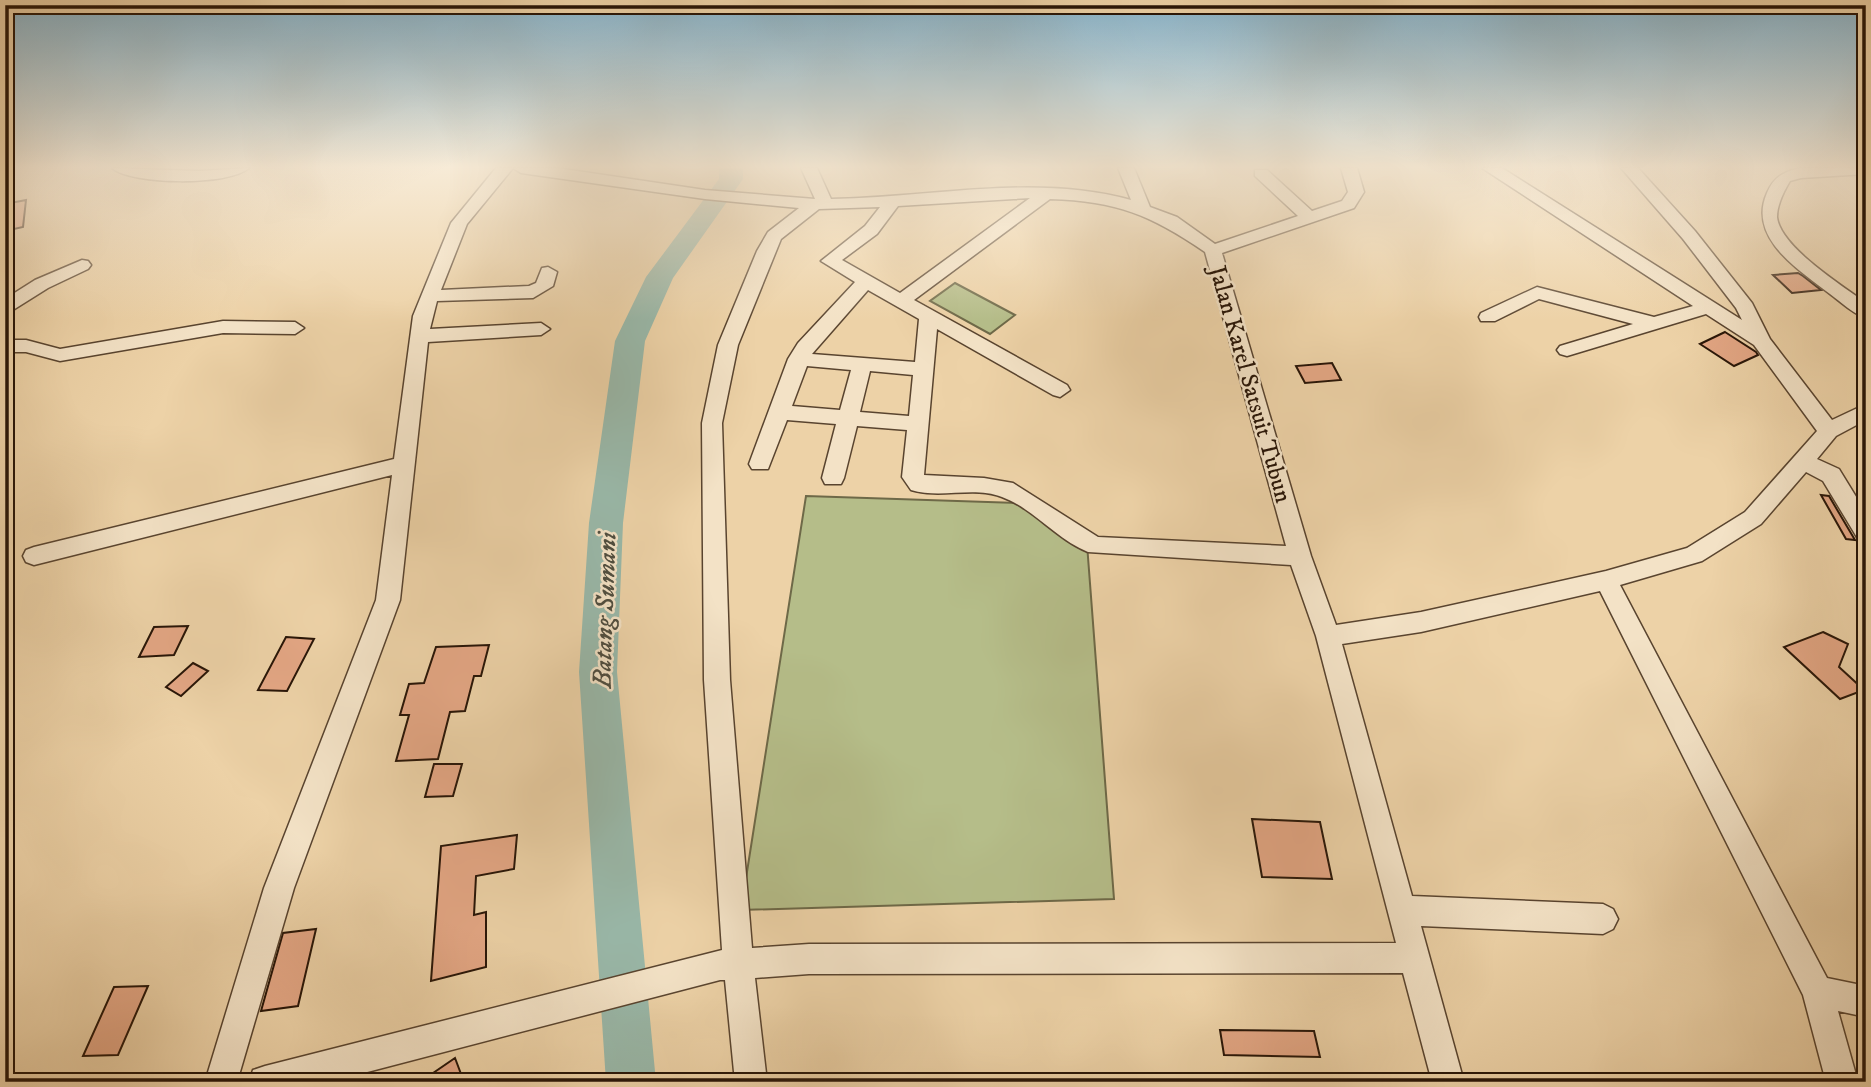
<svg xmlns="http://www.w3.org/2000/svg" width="1871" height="1087" viewBox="0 0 1871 1087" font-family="'IM FELL DW Pica',serif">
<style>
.green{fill:#b5bd89;stroke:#6e6948;stroke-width:2}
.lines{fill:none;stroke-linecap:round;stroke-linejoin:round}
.river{fill:#99b8a9;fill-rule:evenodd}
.building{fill:#e4a785;stroke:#281507;stroke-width:2}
.minor-casing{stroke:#59442f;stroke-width:3}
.minor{fill:#f3e2c6;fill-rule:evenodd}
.labels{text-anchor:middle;stroke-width:5;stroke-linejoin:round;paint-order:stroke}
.street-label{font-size:24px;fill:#281507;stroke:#f3e2c6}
.water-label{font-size:26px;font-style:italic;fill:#504e40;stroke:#f3e2c6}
</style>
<rect width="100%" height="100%" fill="#edd2a7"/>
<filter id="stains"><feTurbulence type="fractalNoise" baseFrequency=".00286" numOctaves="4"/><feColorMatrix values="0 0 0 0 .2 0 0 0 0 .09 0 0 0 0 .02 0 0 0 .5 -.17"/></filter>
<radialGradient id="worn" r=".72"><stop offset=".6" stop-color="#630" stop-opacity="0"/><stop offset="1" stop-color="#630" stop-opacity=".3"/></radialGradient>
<path class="green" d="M955,283L1015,315L990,334L930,301Z
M806,496L1018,503L1087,544L1114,899L741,910Z"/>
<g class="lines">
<path class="river" d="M719,168H743V179L673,278L645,341L623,523L617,672L656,1082H606L579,672L589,523L615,341L646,277L719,179Z"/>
</g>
<path class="building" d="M26,200L23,227L5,231V204Z
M1798,273L1803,276L1821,290L1792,293L1773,275Z
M1725,332L1756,352L1758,355L1734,366L1700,344Z
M1332,363L1341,380L1305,383L1296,366Z
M1821,495L1829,496L1855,540L1846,539Z
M188,626L174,655L139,657L154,627Z
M1823,632L1848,644L1839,667L1864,690L1840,699L1784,647Z
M286,637L314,639L287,691L258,690Z
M489,645L481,676H474L465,711L450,712L438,759L396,761L409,715H400L409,684L424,683L436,647Z
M193,663L208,671L181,696L166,687Z
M434,764H462L453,796L425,797Z
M1252,819L1320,822L1332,879L1262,877Z
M517,835L514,869L476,876L474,915L486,912V967L431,981L441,846Z
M316,929L298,1006L261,1011L283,933Z
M148,986L118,1055L83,1056L114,987Z
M1220,1030L1314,1031L1320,1057L1224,1055Z
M455,1058L464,1082H420Z"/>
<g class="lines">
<g class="minor-casing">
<path id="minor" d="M112,168L199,171L249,168C229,186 132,185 112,168Z
M496,168H513L467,224L441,290L529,286L536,283L542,268L548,267L557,272L553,286L533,298L437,301L430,329L541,323L550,329L541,335L428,342L400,600L294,888L237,1082H205L264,888L376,600L392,475L34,565L26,562L23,556L26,550L34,547L394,459L413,316L451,223Z
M513,168H557L705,190L815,199L801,168H817L831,199C930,198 1034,173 1131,200L1118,168H1134L1150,207L1177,217L1215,244L1298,216L1255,176V170H1267L1312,211L1342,201L1348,192L1341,168H1357L1364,192L1354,208L1222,253L1311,556L1336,625L1421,612L1606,571L1687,548L1745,512L1817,431L1754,345L1706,314L1567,356L1560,354L1557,350L1560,346L1633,324L1539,299L1495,321H1481L1479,317L1481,313L1537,287L1654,317L1693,306L1482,168H1502L1742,320L1736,308L1683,239L1621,168H1638L1695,231L1752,303L1770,339L1832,420L1866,404V420L1836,436L1817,459L1839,469L1866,513V542L1858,539L1823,481L1806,472L1761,524L1702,561L1620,585L1827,978L1866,986V1017L1838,1011L1858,1082H1826L1803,995L1600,591L1421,632L1342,644L1412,896L1603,904L1613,909L1618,919L1613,929L1603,934L1421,926L1464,1082H1432L1403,973L809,974L755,978L767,1082H735L725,980H720L329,1082H249L253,1070L265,1066L722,950L704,680L702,423L718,345L757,251L768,232L799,208L705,199L521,173ZM1030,198L900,293L842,260L877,234L898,206ZM1050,199C1117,201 1151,215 1205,252L1286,546L1098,537L1013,483L984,478L924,475L937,329L1053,395L1060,397L1070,390L1067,385L914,300ZM880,207L865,226L821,261L855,282L798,343L788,359L749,464L752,469H768L787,420L836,424L822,478L825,484H841L844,478L857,426L907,430L902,477L911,490C941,499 974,486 1002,497C1034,509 1056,539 1088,552L1291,565L1316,636L1396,943L809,944L752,948L730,680L722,423L738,345L781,239L819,209ZM868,290L919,319L915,362L812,354ZM807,366L851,370L840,410L792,406ZM870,371L913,375L909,416L860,412Z
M1799,168H1866V174L1801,178L1790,181C1784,191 1777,205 1777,217C1780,247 1843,286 1866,303V318C1853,314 1841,302 1830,294C1799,270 1747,238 1767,193C1774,177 1782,173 1799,168Z
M82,260L88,261L91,265L88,269L48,288L5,315V299L35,280Z
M223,321L295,322L304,328L295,334L223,333L60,361L26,352H5V340H26L60,349Z"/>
</g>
<use href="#minor" class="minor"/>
</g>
<linearGradient id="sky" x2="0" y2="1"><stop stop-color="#88b6cf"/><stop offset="0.52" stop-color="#f7ebd7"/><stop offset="1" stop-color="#f7ebd7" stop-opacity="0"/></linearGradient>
<rect width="1871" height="321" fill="url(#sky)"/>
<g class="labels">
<g class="street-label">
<text transform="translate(1251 384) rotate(74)" y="8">Jalan Karel Satsuit Tubun</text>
</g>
<g class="water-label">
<text transform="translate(604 610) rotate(-88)" y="9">Batang Sumani</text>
</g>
</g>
<rect width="1871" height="1087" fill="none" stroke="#edd2a7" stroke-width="28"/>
<rect x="7" y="7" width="1857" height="1073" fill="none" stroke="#281507" stroke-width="3.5"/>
<rect x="14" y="14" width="1843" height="1059" fill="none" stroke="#281507" stroke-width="2"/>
<rect width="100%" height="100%" filter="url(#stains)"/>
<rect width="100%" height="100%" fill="url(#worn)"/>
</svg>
